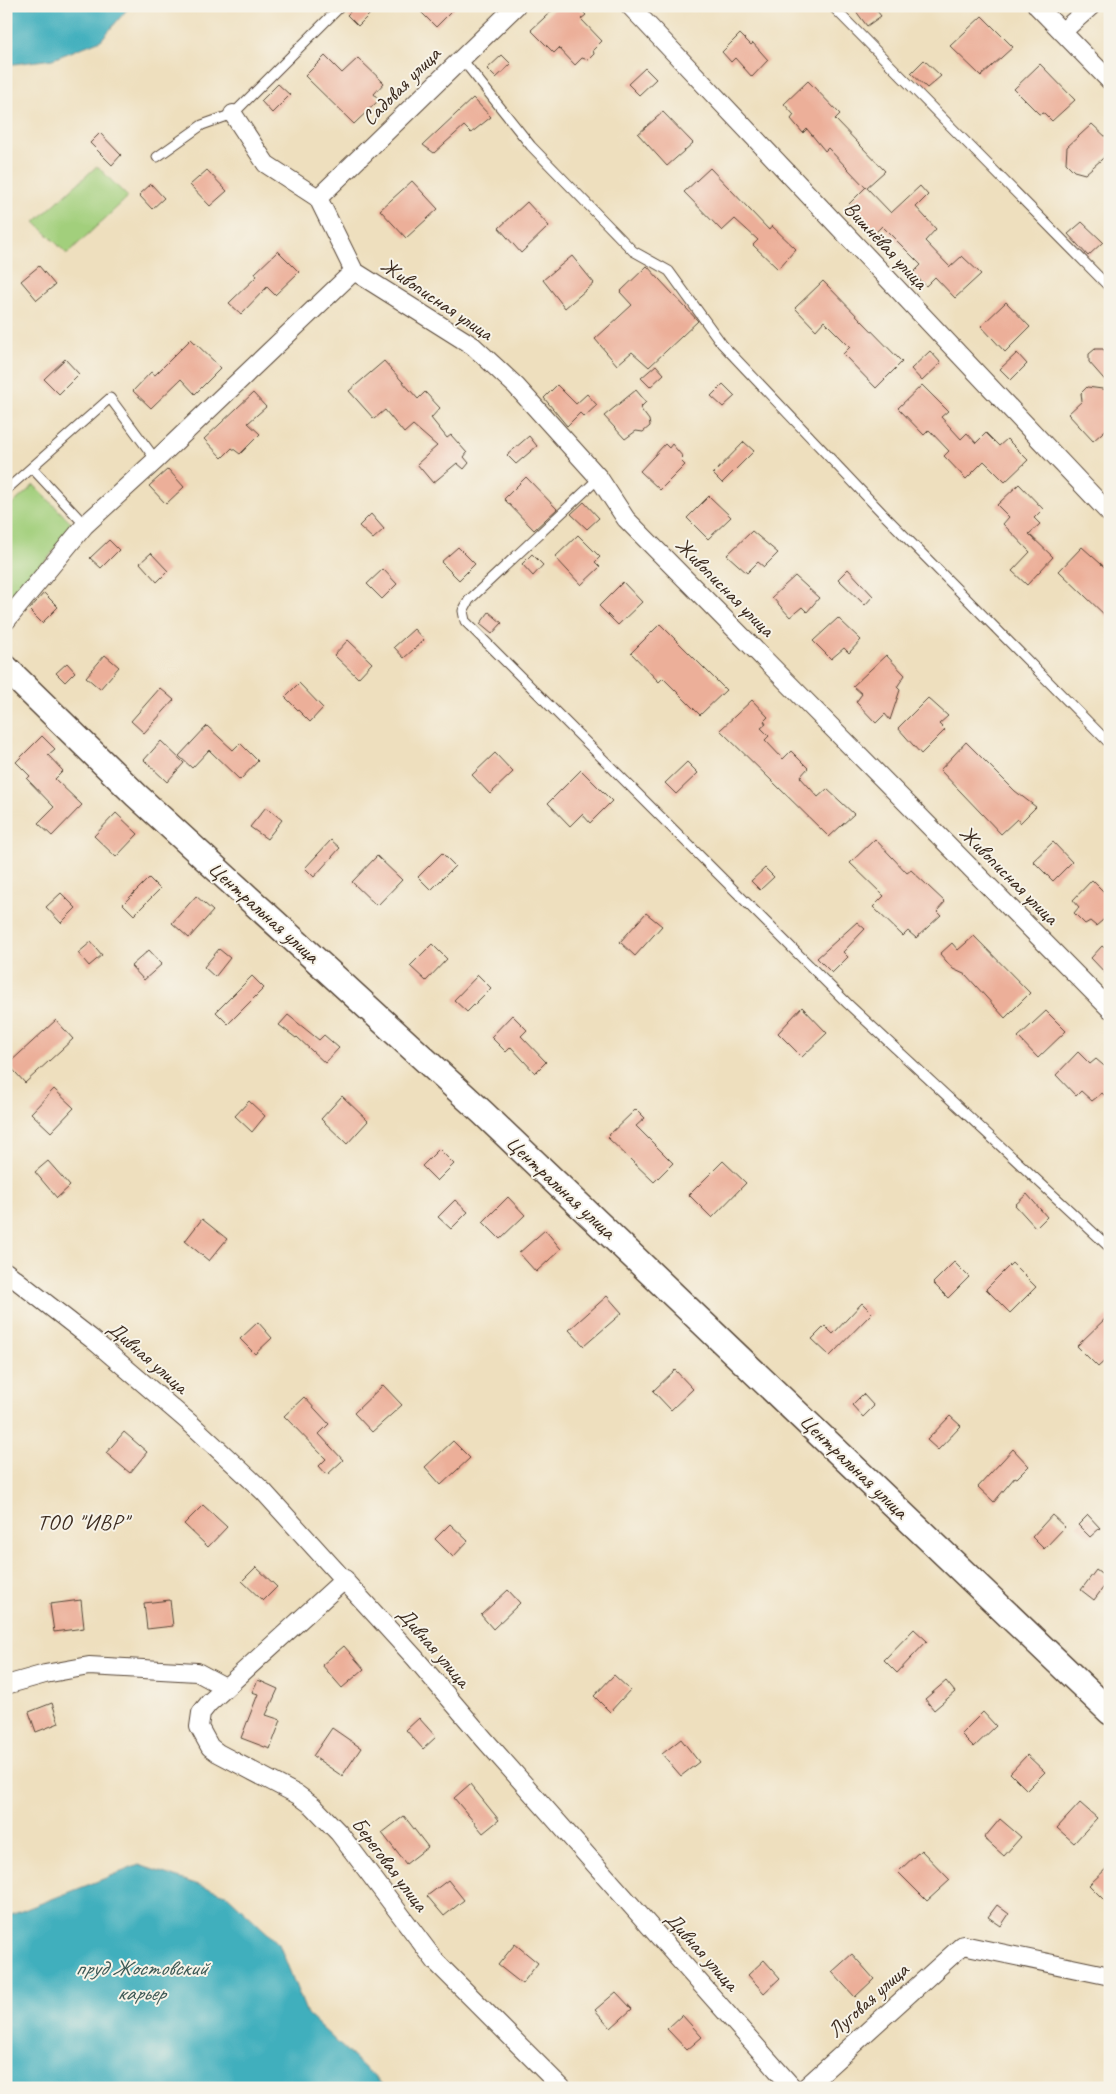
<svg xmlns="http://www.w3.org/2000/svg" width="1116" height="2094" viewBox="0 0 1116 2094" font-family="Caveat,sans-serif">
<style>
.green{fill:#a2cf7c;stroke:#6e7c4d}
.water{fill:#40afbd;stroke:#3e6c6e}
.building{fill:#ecaf99}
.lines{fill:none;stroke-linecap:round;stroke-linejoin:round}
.lane-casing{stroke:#564536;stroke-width:11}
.street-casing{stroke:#564536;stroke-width:20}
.secondary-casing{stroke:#564536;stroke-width:28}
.lane{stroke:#fff;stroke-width:9}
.street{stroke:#fff;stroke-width:18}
.secondary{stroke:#fff;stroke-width:25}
.labels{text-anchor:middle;stroke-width:4;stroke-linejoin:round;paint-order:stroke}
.street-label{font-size:21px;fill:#3b2a1e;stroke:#f7f3e8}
.neighbourhood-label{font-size:22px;letter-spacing:1px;fill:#3b2a1e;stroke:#f7f3e8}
.water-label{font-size:22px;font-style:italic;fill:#3d5956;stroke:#f7f3e8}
</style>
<rect width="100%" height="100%" fill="#f7f3e8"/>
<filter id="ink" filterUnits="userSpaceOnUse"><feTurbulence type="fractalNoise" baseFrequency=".02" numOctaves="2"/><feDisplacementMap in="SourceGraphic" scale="10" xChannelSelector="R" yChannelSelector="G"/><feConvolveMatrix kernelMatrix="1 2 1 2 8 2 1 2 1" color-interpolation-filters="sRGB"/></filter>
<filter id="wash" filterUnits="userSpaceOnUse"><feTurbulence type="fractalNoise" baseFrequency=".0096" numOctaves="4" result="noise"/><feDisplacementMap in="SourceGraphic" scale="20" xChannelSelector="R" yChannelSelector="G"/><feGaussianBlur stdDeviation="1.12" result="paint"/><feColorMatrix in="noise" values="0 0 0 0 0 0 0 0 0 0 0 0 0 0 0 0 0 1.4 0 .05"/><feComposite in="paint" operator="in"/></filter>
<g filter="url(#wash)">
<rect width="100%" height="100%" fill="#eedfbe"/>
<path class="green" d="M97,166L128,197L67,254L35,222Z
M34,485L74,526L6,609V510Z"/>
<path class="water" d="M6,6H130L101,40L53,59L6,65Z
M139,1865L226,1894L279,1944L307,2014L386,2088H6V1917Z"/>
<g id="blocks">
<path class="building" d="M356,6H378L358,26L347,15Z
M415,6H457L436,27Z
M557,6H577L586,15L581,19L602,41L593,50L594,54L588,60L582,58L575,65L559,48L554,53L531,30Z
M852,6H873L881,16L867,26Z
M982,16L1013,47L981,76L950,46Z
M740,34L751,45L753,43L768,60L752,77L735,58L731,62L722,52Z
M502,55L511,64L496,78L487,69Z
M325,56L342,73L358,58L384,83L374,94L379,100L354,124L305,76Z
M924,60L941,76L927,88L911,73Z
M1040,64L1075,100L1052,121L1044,113L1039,114L1014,89Z
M645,68L656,79L639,95L628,84Z
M808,81L840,114L835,119L885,171L866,188L828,148L825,151L807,129L803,133L791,119L794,115L784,104Z
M278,84L290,95L272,113L261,101Z
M473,98L491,117L471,133L464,126L434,153L423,145Z
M663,112L693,143L667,166L638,134Z
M1092,124L1109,140V153L1085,174L1074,171L1066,163L1067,147Z
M100,133L121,155L112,165L90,143Z
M710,168L769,230L772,226L796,249L778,269L753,245L758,240L735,219L722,231L684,192Z
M207,170L227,191L210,206L190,185Z
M412,181L438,209L406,238L380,210Z
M151,184L164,198L152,209L139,195Z
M920,186L928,195L916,207L936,229L925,241L950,267L962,256L981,274L955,298L935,277L926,286L913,273L921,265L882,226L873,235L846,207L866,187L891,213Z
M527,202L549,226L521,253L499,228Z
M1082,222L1103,242L1088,256L1068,234Z
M278,251L299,272L275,295L267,287L241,314L229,303L257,276L255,273Z
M572,256L594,283L565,308L543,280Z
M39,266L55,285L37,300L21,281Z
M647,266L698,321L649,367L632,352L617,365L595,339L632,305L620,292Z
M823,281L902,362L876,388L843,354L850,347L824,321L816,330L795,308Z
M1006,302L1030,327L1005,352L981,326Z
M191,339L221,368L195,394L181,379L151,408L133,391L151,372L155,375Z
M1095,349H1103L1110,357V386L1089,362V354Z
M930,351L941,363L922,381L911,369Z
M1017,353L1027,364L1011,380L1000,369Z
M65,359L79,374L59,394L44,379Z
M384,361L418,399L425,392L440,408L431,418L447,438L451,435L467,453L464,457L469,463L464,469L457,463L433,483L417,464L437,446L413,425L404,433L385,410L374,419L349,391Z
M656,365L664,374L650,387L641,378Z
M723,384L735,396L723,407L711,396Z
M557,385L576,404L587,394L597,405L584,417L580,413L567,426L544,398Z
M922,385L948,411L941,417L961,439L967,433L976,443L986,433L999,446L1007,439L1028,460L1005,482L984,461L966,479L944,456L949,451L929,430L924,435L898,408Z
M1087,387L1110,390V426L1093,441L1068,414L1082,401L1081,393Z
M636,390L646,402L640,408L649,420L650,426L643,432L636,431L625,439L604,416Z
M253,393L266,407L248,423L260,434L240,454L232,448L222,458L204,439Z
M529,436L537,446L516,464L507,455Z
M744,442L754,451L722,483L713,474Z
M665,444L669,448L672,444L683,457L680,460L685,465L660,490L640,471Z
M168,469L184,487L166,504L149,486Z
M526,477L557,509L534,530L504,499Z
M1019,484L1043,509L1034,518L1040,524L1029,534L1053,557L1027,585L1012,571L1030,552L1003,524L1009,517L997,505Z
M709,496L731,517L708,539L687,518Z
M584,502L599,518L587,529L571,514Z
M371,514L384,529L373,539L359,526Z
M752,531L778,553L764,567L758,562L747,573L727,555Z
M578,535L600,557L595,562L600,567L581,585L555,557Z
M109,540L119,550L101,568L90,558Z
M458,547L475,564L459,580L441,562Z
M1082,547L1110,572V620L1059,571Z
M151,553L168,571L157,582L140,563Z
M532,554L543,565L533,576L522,564Z
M383,569L397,584L382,599L367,584Z
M848,569L873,596L865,605L838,579Z
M795,576L819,598L807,612L802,607L790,617L772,597Z
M623,582L642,602L618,625L599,606Z
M44,593L58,607L42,623L29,610Z
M489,612L502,623L492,634L480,624Z
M838,618L861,640L849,653L844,648L831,659L813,641Z
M660,624L726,690L700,715L663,678L659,682L631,653Z
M414,629L424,640L404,658L394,647Z
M348,640L372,663L358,678L334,655Z
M105,655L119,667L100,689L86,677Z
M886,655L905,675L897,687L900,690L890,720L885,714L876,723L856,702L862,694L853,686Z
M67,663L75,672L65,682L56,673Z
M299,683L323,708L310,722L285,697Z
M160,688L174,700L144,733L131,721Z
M928,698L948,716L939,724L945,730L921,754L898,728Z
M752,700L768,717L764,721L766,724L761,728L769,736L765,740L783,759L791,751L808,768L800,777L818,797L827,789L854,814L829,837L720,730Z
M207,726L233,750L240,743L258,761L240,780L209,750L192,768L179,756Z
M42,736L55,749L48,755L63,771L55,779L82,805L52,836L38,823L54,807L27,779L30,776L16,762Z
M161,741L184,763L167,782L144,760Z
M966,742L1015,791L1036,807L1020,823L1017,819L1001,834L940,770Z
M495,753L513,772L490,794L472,775Z
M687,762L698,773L676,794L665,783Z
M581,770L612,801L590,823L582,814L570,826L548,803Z
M266,807L282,820L267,839L250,827Z
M116,813L138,834L116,857L94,836Z
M875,839L907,873L911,870L945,902L937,911L941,915L916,938L908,931L903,936L873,907L884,896L850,863Z
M331,840L340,848L314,877L305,868Z
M1053,842L1072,862L1053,881L1033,861Z
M442,853L455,866L431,890L418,877Z
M377,856L402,880L377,906L352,882Z
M765,868L774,877L760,890L751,881Z
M149,878L160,889L134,915L123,904Z
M1092,880L1110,898V914L1096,926L1090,921L1085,924L1074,913L1079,907L1073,900Z
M61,893L76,908L61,923L46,907Z
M196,896L213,911L189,938L172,923Z
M646,913L662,926L635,956L620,942Z
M857,922L865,929L843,952L848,957L832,973L817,958Z
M974,936L1030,993L1005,1018L966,975L953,969L940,954L952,943L958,950Z
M91,942L102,955L89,966L78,953Z
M432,944L447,959L426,981L410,966Z
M1102,946L1110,952V978L1091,958Z
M219,949L230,958L215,977L204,967Z
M149,950L162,964L144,980L131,966Z
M478,975L491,988L467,1012L454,1000Z
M252,976L264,988L228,1024L216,1012Z
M802,1007L827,1033L802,1057L778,1033Z
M1046,1011L1066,1031L1038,1058L1018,1037Z
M288,1015L319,1040L324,1035L339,1048L325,1063L297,1037L296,1038L279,1025Z
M512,1015L527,1030L521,1036L546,1062L535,1073L511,1047L506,1052L491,1037Z
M56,1020L73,1039L25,1083L8,1064Z
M1078,1052L1090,1064L1096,1059L1110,1071V1100L1102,1093L1092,1101L1081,1091L1076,1096L1056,1075Z
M54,1089L74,1108L51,1132L31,1113Z
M342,1096L368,1121L347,1144L321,1119Z
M249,1101L265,1116L252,1132L235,1116Z
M636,1109L645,1118L636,1126L673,1163L654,1182L607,1137Z
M439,1149L454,1164L437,1181L422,1166Z
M48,1161L70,1186L57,1198L35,1172Z
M723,1161L746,1183L712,1218L689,1195Z
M1027,1194L1047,1217L1036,1228L1015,1205Z
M508,1197L525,1215L500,1239L483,1222Z
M455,1200L468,1212L451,1229L438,1217Z
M202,1219L227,1239L209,1261L185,1241Z
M545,1230L561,1249L536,1272L519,1253Z
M954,1262L969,1277L948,1298L933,1283Z
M1012,1263L1036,1287L1010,1313L986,1289Z
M607,1296L622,1313L584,1346L569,1330Z
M862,1303L872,1313L830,1356L812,1339L825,1326L833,1334Z
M1110,1314V1356L1098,1367L1077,1346Z
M258,1322L272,1338L255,1354L240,1339Z
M675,1370L693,1389L671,1410L653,1391Z
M383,1385L402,1405L372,1432L354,1413Z
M863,1394L874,1406L863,1417L852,1405Z
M304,1397L329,1424L319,1434L343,1460L327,1475L319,1466L326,1459L284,1416Z
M950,1416L961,1426L938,1450L927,1440Z
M124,1432L147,1452L130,1473L106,1453Z
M453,1441L470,1458L441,1485L425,1467Z
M1013,1449L1029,1466L1017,1478L1015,1477L994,1502L978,1487Z
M203,1505L227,1527L208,1547L184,1524Z
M1052,1515L1065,1527L1044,1549L1032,1537Z
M1088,1515L1100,1528L1090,1537L1078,1525Z
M450,1524L468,1541L453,1557L435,1539Z
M256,1567L277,1587L263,1601L242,1581Z
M1096,1570L1109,1580L1094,1600L1081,1590Z
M508,1590L520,1603L493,1629L481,1615Z
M81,1600L84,1628L54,1632L50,1604Z
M170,1600L173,1626L147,1629L144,1603Z
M914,1629L927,1641L897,1673L884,1660Z
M344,1646L364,1669L342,1688L322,1665Z
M614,1675L630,1690L610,1712L594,1696Z
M258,1680L278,1689L266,1715L281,1720L270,1749L241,1738L258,1694L252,1692Z
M946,1681L955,1692L934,1710L925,1699Z
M52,1703L59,1723L36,1732L29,1712Z
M983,1712L996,1726L974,1747L961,1734Z
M419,1718L436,1737L423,1749L406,1730Z
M332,1728L361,1748L342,1776L313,1756Z
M681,1739L699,1762L681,1776L662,1754Z
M1027,1755L1045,1772L1027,1790L1010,1773Z
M470,1784L499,1820L483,1833L454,1798Z
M1080,1803L1097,1818L1074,1843L1057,1828Z
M404,1816L428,1847L406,1864L382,1833Z
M1000,1819L1021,1837L1004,1856L984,1838Z
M921,1850L950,1880L927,1901L898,1872Z
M1110,1865V1906L1089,1885Z
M448,1880L464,1900L444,1916L427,1896Z
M997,1905L1009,1914L1001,1926L988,1917Z
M515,1944L538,1963L522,1984L498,1965Z
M852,1954L874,1979L855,1997L832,1972Z
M764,1960L780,1978L764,1993L748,1975Z
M616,1992L632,2009L611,2028L595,2010Z
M682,2015L702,2037L687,2050L667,2029Z"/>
</g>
</g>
<g filter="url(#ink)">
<use href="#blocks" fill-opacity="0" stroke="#564536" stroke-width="1"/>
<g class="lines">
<g class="lane-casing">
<path id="lane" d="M832,6L1110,288
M461,58L531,146L633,251L669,271L722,344L886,517L1110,744
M157,157L202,125L233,114L341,6
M32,468L85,525
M599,478L469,600L463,611L465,621L848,1004L1110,1248
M6,490L110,398L156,460"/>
</g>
<g class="street-casing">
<path id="street" d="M630,6L1110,514
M1037,6L1110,81
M1062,32L1091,6
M233,114L266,164L318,198
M318,198L354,271L473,346L516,386L599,478L626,519L1110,1009
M318,198L516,6
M6,621L85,525L156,460L354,271
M6,1272L92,1339L191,1424L264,1492L415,1658L484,1739L793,2088
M345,1579L209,1703L201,1713L199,1727L210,1747L218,1753L298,1795L313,1806L339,1833L436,1962L562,2088
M6,1685L45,1674L89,1666L197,1672L225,1687
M805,2088L963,1945L1110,1976"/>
</g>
<g class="secondary-casing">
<path id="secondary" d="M6,668L136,795L483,1113L1110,1712"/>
</g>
<use href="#lane" class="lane"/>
<use href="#street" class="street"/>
<use href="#secondary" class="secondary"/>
</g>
</g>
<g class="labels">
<g class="street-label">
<text transform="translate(401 86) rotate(-45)" y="7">Садовая улица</text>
<text transform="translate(886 245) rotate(47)" y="7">Вишнёвая улица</text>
<text transform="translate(437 299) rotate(34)" y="7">Живописная улица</text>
<text transform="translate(725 587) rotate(45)" y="7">Живописная улица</text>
<text transform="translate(1009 875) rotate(45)" y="7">Живописная улица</text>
<text transform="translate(264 912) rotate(42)" y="7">Центральная улица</text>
<text transform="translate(561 1187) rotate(43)" y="7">Центральная улица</text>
<text transform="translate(148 1357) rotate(41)" y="7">Дивная улица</text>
<text transform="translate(854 1466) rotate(44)" y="7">Центральная улица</text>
<text transform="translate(434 1647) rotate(49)" y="7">Дивная улица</text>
<text transform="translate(390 1864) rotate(53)" y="7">Береговая улица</text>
<text transform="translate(702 1951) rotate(48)" y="7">Дивная улица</text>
<text transform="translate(868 2000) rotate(-42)" y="7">Луговая улица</text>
</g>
<g class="neighbourhood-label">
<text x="83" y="1529">ТОО "ИВР"</text>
</g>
<g class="water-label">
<text x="141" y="1975">пруд Жостовский<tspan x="141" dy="25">карьер</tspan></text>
</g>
</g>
<rect width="1116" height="2094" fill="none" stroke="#f7f3e8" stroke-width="25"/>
</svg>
